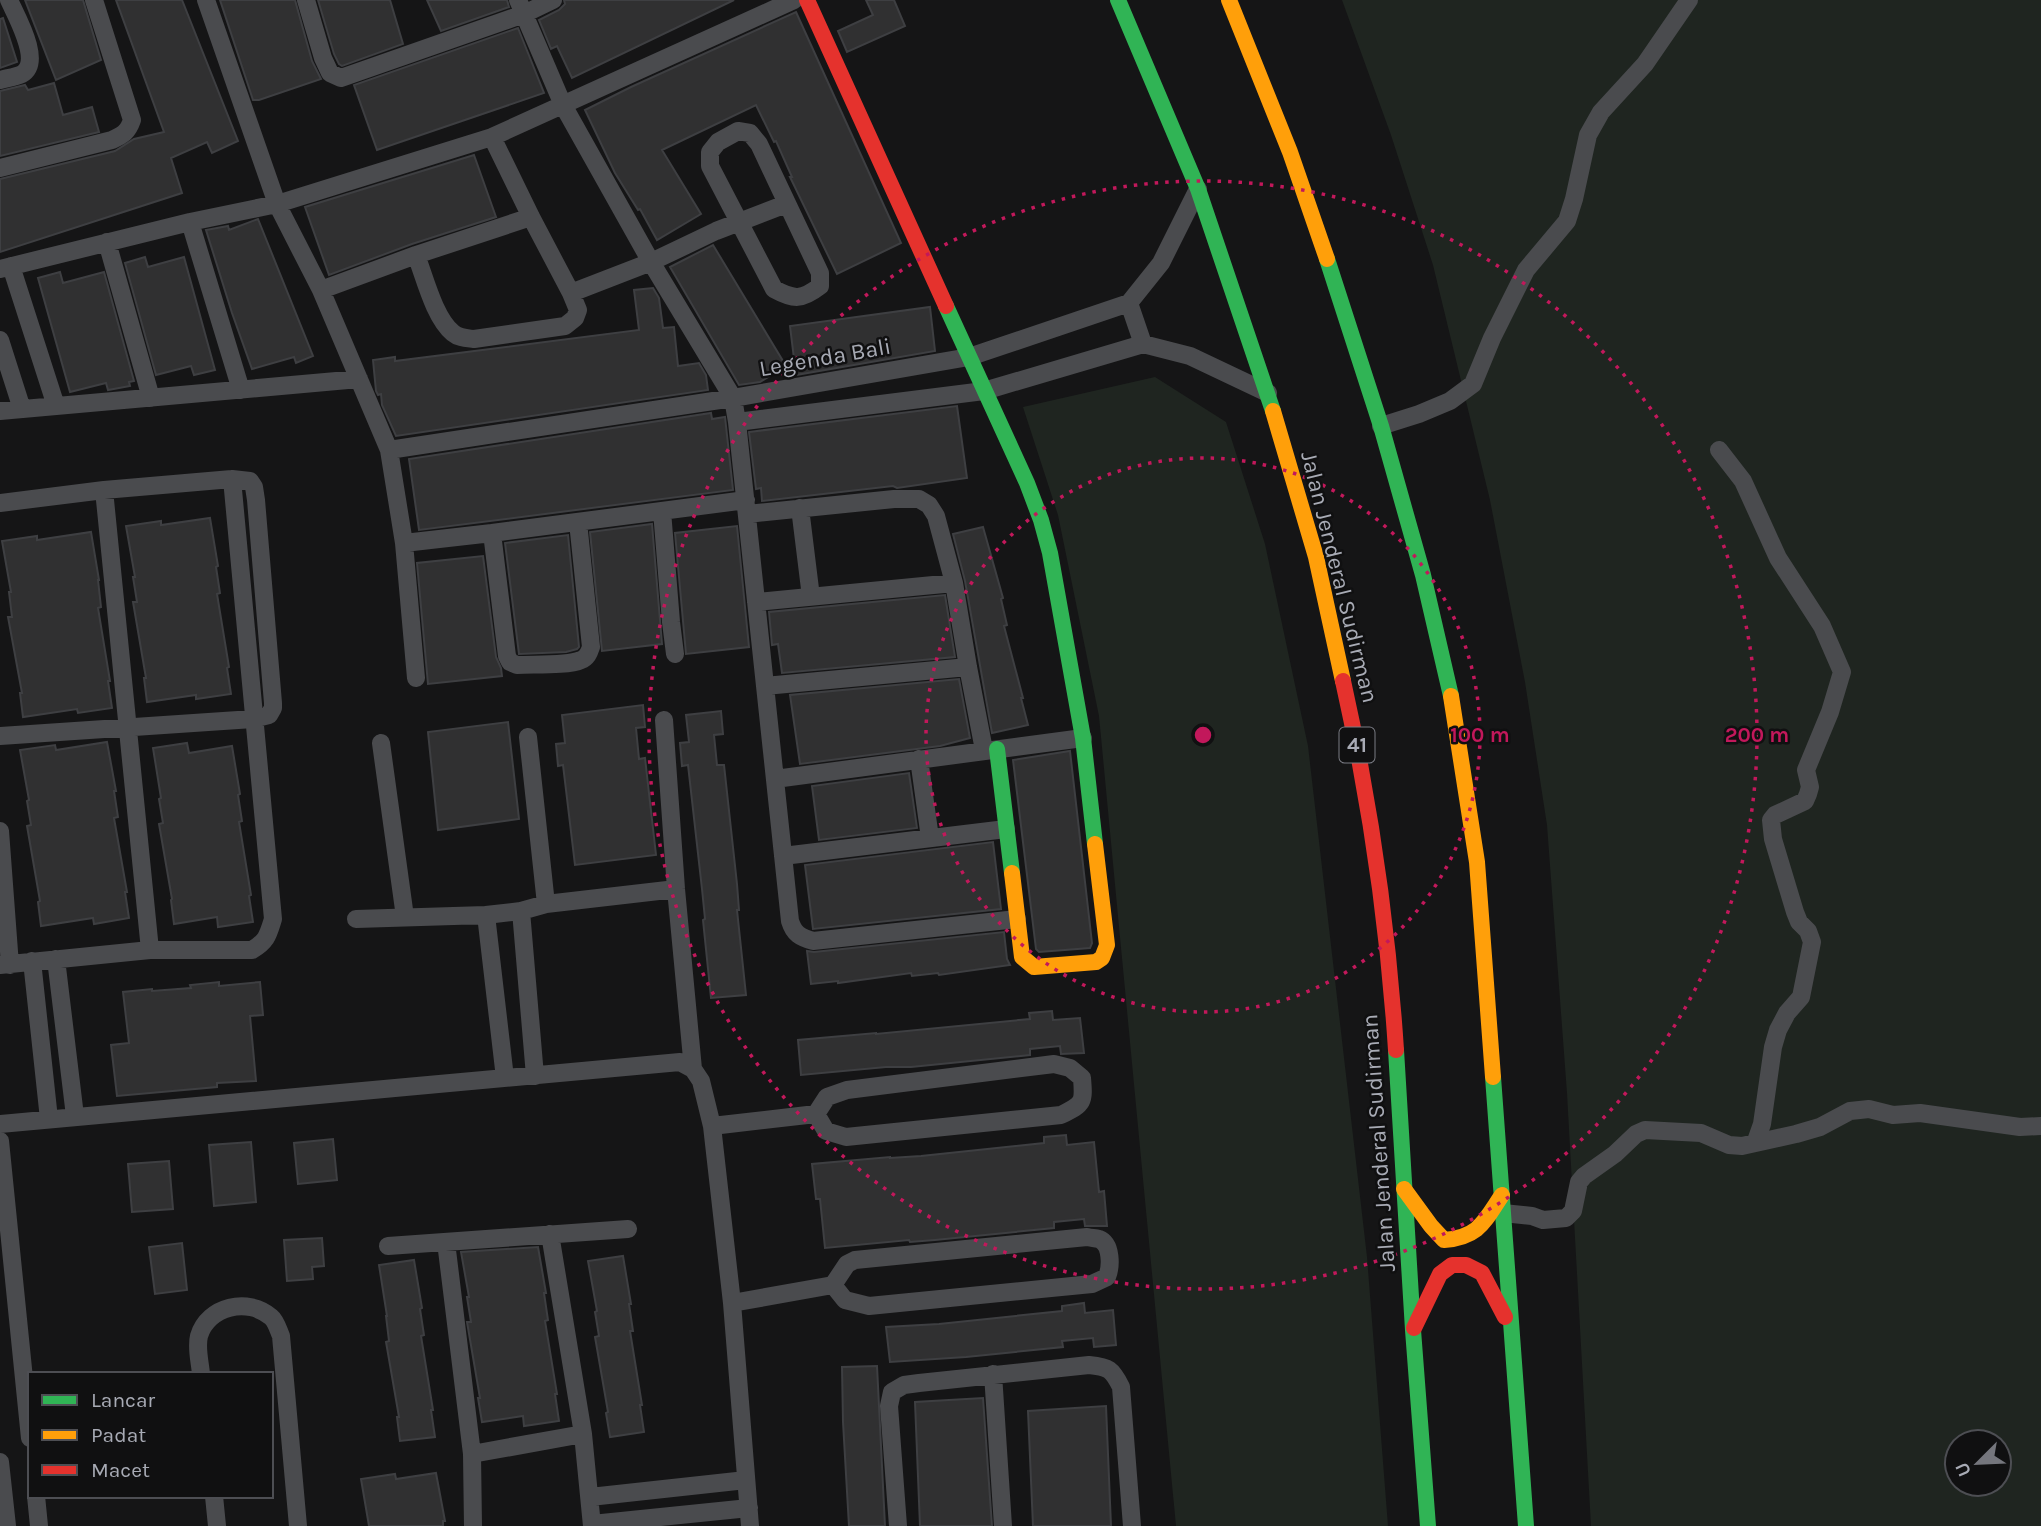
<svg xmlns="http://www.w3.org/2000/svg" width="2041" height="1526" viewBox="0 0 2041 1526" font-family="Karla,sans-serif">
<style>
.green{fill:#1f2520;fill-rule:evenodd}
.building{fill:#303031;stroke:#3e3f42;stroke-width:2}
.lines{fill:none;stroke-linecap:round;stroke-linejoin:round}
.street{stroke:#4a4b4e;stroke-width:18}
.fast{stroke:#30b455;stroke-width:16}
.slow{stroke:#ff9f0a;stroke-width:16}
.jam{stroke:#e5322d;stroke-width:16}
.ring{fill:none;stroke:#c2185b;stroke-width:3.5;stroke-dasharray:3.5 7}
.labels{text-anchor:middle;stroke-width:5;stroke-linejoin:round;paint-order:stroke}
.shield{fill:#101011;stroke:#7a7c84;stroke-width:2}
.shield-label{font-size:21px;font-weight:bold;fill:#a8abb5}
.street-label{font-size:23px;fill:#a8abb5;stroke:#101011}
.centre{fill:#c2185b;stroke:#101011;stroke-width:3.5}
.ring-label{font-size:21px;text-anchor:middle;font-weight:bold;fill:#c2185b;stroke:#101011;stroke-width:5;stroke-linejoin:round;paint-order:stroke}
</style>
<rect width="100%" height="100%" fill="#151516"/>
<path class="green" d="M1342,0H2041V1526H1591L1567,1093L1547,825L1525,682L1490,500L1433,265L1391,135ZM1957,1442H1999V1484H1957Z
M1155,377L1226,422L1265,544L1308,746L1367,1257L1388,1526H1176L1099,716L1058,515L1023,407Z"/>
<path class="building" d="M25,0H83L101,60L56,80Z
M116,0H182L238,141L212,153L207,142L171,158L182,193L0,252V179L115,151L134,139L164,132Z
M220,0H295L312,61L321,79L259,100H253Z
M318,0H390L403,44L342,66L339,64L334,54Z
M427,0H507L509,7L441,31Z
M564,0H734L572,78L557,46L551,49L539,20L559,10L565,4Z
M866,0H894L905,26L847,52L838,31L873,15Z
M796,12L901,243L837,274L790,177H792L776,141L774,142L756,105L662,150L701,214L657,240L640,209L638,210L615,173L585,110L631,87Z
M3,18L17,62L0,68V19Z
M518,28L544,93L377,150L354,85Z
M54,83L63,115L92,107L99,132L0,156V91L25,85L28,90Z
M474,155L496,217L412,244L329,275L305,207Z
M258,219L313,356L296,363L294,357L252,369L232,313L206,230L228,226L229,230Z
M713,245L786,366L760,382L739,385L670,267Z
M145,257L148,267L184,257L215,370L194,375L191,366L156,375L125,263Z
M60,272L63,283L104,272L134,381L129,382L130,386L108,390L106,383L70,392L38,278Z
M653,288L659,298L663,328L674,327L678,366L699,363L706,375L708,390L396,436L382,405L381,394L378,395L376,391L373,360L395,357V361L639,330L634,290Z
M930,307L935,351L796,375L790,326Z
M957,406L967,478L897,488L893,486L762,501L761,488L756,489L749,432Z
M711,413L712,419L725,417L733,490L419,530L409,459Z
M210,518L218,566L216,567L220,593L217,594L229,667L227,668L231,694L196,699V695L147,702L144,678H146L133,602H137L133,577H135L126,526L161,521V525Z
M652,524L662,644L602,651L590,532Z
M737,526L749,647L686,654L675,533Z
M983,527L1003,598L1001,599L1007,625L1004,626L1023,698H1021L1028,725L992,733L965,581L953,534Z
M91,532L99,580H98L101,607L98,608L110,681H108L112,708L78,713L77,709L23,717L20,693H22L8,617H12L9,592H11L2,541L37,536V540Z
M568,535L579,647L577,649L566,652L519,654L505,543Z
M483,556L496,657L501,668L502,676L428,684L417,563Z
M945,595L955,657L782,673L778,644L772,645L769,612Z
M959,679L970,738L940,746L800,764L790,695Z
M643,705L645,727L636,728L639,759L645,758L656,855L575,865L563,765L558,766L556,744L565,743L562,715Z
M721,711L723,734L714,735L717,765H724L737,884L739,910H737L746,995L711,998L703,920L705,919L702,889L688,765L682,766L680,743L689,742L686,715Z
M508,722L519,819L438,830L428,732Z
M107,742L116,791H114L118,817L114,818L127,892H125L129,918L94,924L93,918L41,926L38,902L40,901L27,826L31,825L27,801L29,800L20,750L55,745L56,750Z
M187,743L189,753L232,746L240,794L238,795L242,821L239,822L251,895L249,896L253,922L218,927L217,917L174,924L171,900L172,899L159,824L163,823L159,799L161,798L153,748Z
M1070,751L1092,943L1090,948L1039,952L1036,949L1013,760Z
M909,773L917,828L819,840L812,786Z
M993,842L1001,909L813,929L805,865Z
M1004,932L1007,959L1010,965L939,975L938,973L912,976L911,973L838,983V981L811,984L807,951L814,952Z
M219,982V986L260,982L263,1015L250,1016L256,1081L217,1083V1087L117,1096L111,1045L129,1043L123,992L152,989V991L191,988L190,985Z
M1052,1011L1053,1020L1080,1018L1084,1053L1061,1054L1060,1046L1030,1049V1055L911,1067H886L801,1075L798,1040L876,1033V1034L1030,1019L1029,1013Z
M1066,1135L1067,1145L1094,1142L1099,1192L1104,1191L1107,1226H1085L1084,1219L1054,1222V1228L935,1240L910,1242L909,1240L825,1248L820,1199H816L812,1164L890,1157V1158L921,1156L1044,1143V1137Z
M333,1139L337,1180L298,1184L294,1143Z
M251,1142L256,1202L214,1206L209,1145Z
M169,1161L173,1209L132,1212L128,1164Z
M322,1238L324,1266L312,1267L313,1279L287,1281L284,1240Z
M182,1243L187,1290L155,1294L149,1247Z
M538,1247L546,1293H544L548,1320L545,1321L557,1394H555L559,1421L524,1426L523,1416L482,1422L478,1398H480L467,1322H471L467,1297H469L461,1252Z
M623,1256L631,1304H629L633,1331H630L642,1405H640L644,1432L610,1437L606,1413L608,1412L595,1337L599,1336L595,1312L597,1311L588,1261Z
M414,1260L422,1308L420,1309L424,1335L421,1336L433,1410H431L435,1437L400,1441L397,1417H399L386,1342L389,1341L386,1316H387L379,1265Z
M1084,1303L1085,1313L1113,1310L1116,1345L1094,1347L1093,1338L1062,1341L1063,1347L966,1357L890,1362L886,1327L939,1324L1062,1311V1306Z
M877,1366L885,1526H849L843,1422L842,1367Z
M983,1398L992,1526H920L915,1402Z
M1106,1406L1111,1526H1033L1028,1411Z
M436,1473L445,1521H443V1526H369L361,1479L395,1474L396,1479Z"/>
<g class="lines">
<path class="street" d="M206,0L277,204L321,290L389,450L404,543L416,678
M306,0L323,58L330,73L341,78L524,14L553,0
M518,0L563,105L651,262L733,398L737,422L790,921C794,934 800,937 813,941L1017,919
M0,80C7,78 16,77 22,74C43,62 16,16 9,0
M738,131L750,133L759,144L820,273V286C802,300 794,300 774,289L710,166V152L718,142Z
M0,168L112,140C123,135 128,132 132,120L94,0
M190,222L241,390
M107,242L151,398
M416,255C425,278 434,317 453,333C459,338 466,338 474,339L565,326L575,318L578,310L571,293L531,217L492,137
M11,266L56,406
M0,269L190,222L277,204L492,137L794,0
M321,290L416,255L531,217
M571,293L651,262L716,231L786,204
M1129,303L1143,344
M0,340L22,409
M0,411L359,379
M737,422L984,391L1143,344L1190,356L1268,393
M1381,426L1419,414L1450,401L1473,384L1492,338L1526,270L1567,221L1574,199L1588,135L1601,112L1645,64L1689,0
M389,450L733,398L969,357L1129,303L1161,263L1198,189
M1719,450L1743,481L1778,558L1822,626L1842,672L1830,712L1806,770L1810,787L1808,794L1805,801L1775,815L1771,820L1773,839L1795,912L1799,922L1808,931L1812,942L1801,997L1787,1013L1778,1030L1773,1047L1762,1124L1756,1141
M104,490L150,950
M0,503L104,490L232,479L250,481L254,487L256,500L273,703V708L269,715L253,719L0,736
M800,508L811,597
M662,511L671,622L675,654
M747,514L894,499H919L929,505L936,516L954,583L968,667L984,750
M492,533L507,656L510,662L517,665C533,664 568,666 581,660C587,658 589,653 591,647L578,522
M404,543L492,533L746,500
M756,602L954,583
M765,686L968,667
M664,720L676,889L693,1069
M528,737L546,904
M381,743L405,917
M919,759L930,838
M775,779L1083,738
M0,831L10,965
M783,856L1006,829
M521,911L535,1076
M486,915L505,1078
M356,919L486,915L521,911L546,904L676,889
M56,959L75,1116
M32,961L49,1119
M0,965L150,950H252C267,941 268,935 273,919L232,479
M0,1124L680,1062L693,1069L701,1081L712,1126L732,1303L750,1526
M712,1126L816,1114L827,1097L847,1090L1054,1064L1070,1068L1082,1078C1084,1102 1084,1104 1061,1115L846,1137L826,1131L816,1114
M0,1141L30,1438
M1503,1213L1532,1216L1543,1220L1566,1218L1573,1211L1579,1182L1584,1176L1615,1154L1636,1134L1645,1130L1701,1133L1729,1145L1742,1146L1796,1134L1820,1127L1850,1111L1869,1109L1893,1115L1920,1113L2020,1127L2041,1126
M550,1234L583,1434L592,1526
M446,1242L472,1454L473,1526
M388,1246L628,1229
M732,1303L833,1285L847,1264L855,1260L1087,1237C1091,1238 1095,1238 1099,1239C1112,1244 1111,1267 1107,1277L1092,1284L869,1306L845,1300L833,1285
M201,1374C200,1362 196,1348 199,1336C208,1306 248,1297 271,1317C276,1321 278,1329 281,1336L298,1526
M993,1374L1003,1526
M472,1454L583,1434
M0,1462L7,1526
M36,1496L39,1526
M214,1496L217,1526
M590,1497L746,1480
M592,1524L749,1508
M898,1526L889,1406L892,1392L904,1385L919,1383L1089,1365C1109,1367 1112,1369 1121,1387L1132,1526"/>
<path class="fast" d="M1118,0L1198,189L1273,411
M1327,259L1381,426L1423,575L1451,696
M946,306L1027,483L1041,520L1050,553L1083,738L1095,844
M997,749L1012,873
M1396,1050L1413,1330L1428,1526
M1493,1077L1526,1526"/>
<path class="slow" d="M1229,0L1290,152L1327,259
M1273,411L1316,557L1343,681
M1451,696L1477,862L1493,1077
M1012,873L1022,957L1034,967L1096,962L1102,958L1107,945L1095,844
M1404,1189L1431,1226L1444,1240C1479,1237 1484,1222 1502,1195"/>
<path class="jam" d="M807,0L946,306
M1343,681C1370,802 1388,927 1396,1050
M1414,1328L1440,1274L1452,1265H1466L1482,1273L1505,1317"/>
</g>
<g class="ring">
<circle cx="1203" cy="735" r="277"/>
<circle cx="1203" cy="735" r="554"/>
</g>
<g class="labels">
<rect class="shield" x="1339.5" y="727.5" width="35" height="35" rx="5"/>
<g class="shield-label">
<text x="1357" y="752">41</text>
</g>
<g class="street-label">
<text transform="translate(825 357) rotate(-10)" y="8">Legenda Bali</text>
<text transform="translate(1340 577) rotate(76)" y="8">Jalan Jenderal Sudirman</text>
<text transform="translate(1378 1143) rotate(-94)" y="8">Jalan Jenderal Sudirman</text>
</g>
</g>
<circle cx="1203" cy="735" r="10" class="centre"/>
<g class="ring-label">
<text x="1480" y="742">100 m</text>
<text x="1757" y="742">200 m</text>
</g>
<rect x="28" y="1372" width="245" height="126" fill="#101011" stroke="#4d4e53" stroke-width="2"/>
<rect x="42" y="1395" width="35" height="10" fill="#30b455" stroke="#4d4e53" stroke-width="2"/>
<text x="91" y="1407" font-size="21" fill="#a8abb5">Lancar</text>
<rect x="42" y="1430" width="35" height="10" fill="#ff9f0a" stroke="#4d4e53" stroke-width="2"/>
<text x="91" y="1442" font-size="21" fill="#a8abb5">Padat</text>
<rect x="42" y="1465" width="35" height="10" fill="#e5322d" stroke="#4d4e53" stroke-width="2"/>
<text x="91" y="1477" font-size="21" fill="#a8abb5">Macet</text>
<g transform="translate(1978 1463) rotate(246)"><circle r="33" fill="#101011" stroke="#4d4e53" stroke-width="2"/>
<path d="M0-5L12 26L0 18L-12 26Z" fill="#75767d"/>
<text y="-10" font-size="19" font-weight="bold" text-anchor="middle" fill="#a8abb5">U</text>
</g>
</svg>
